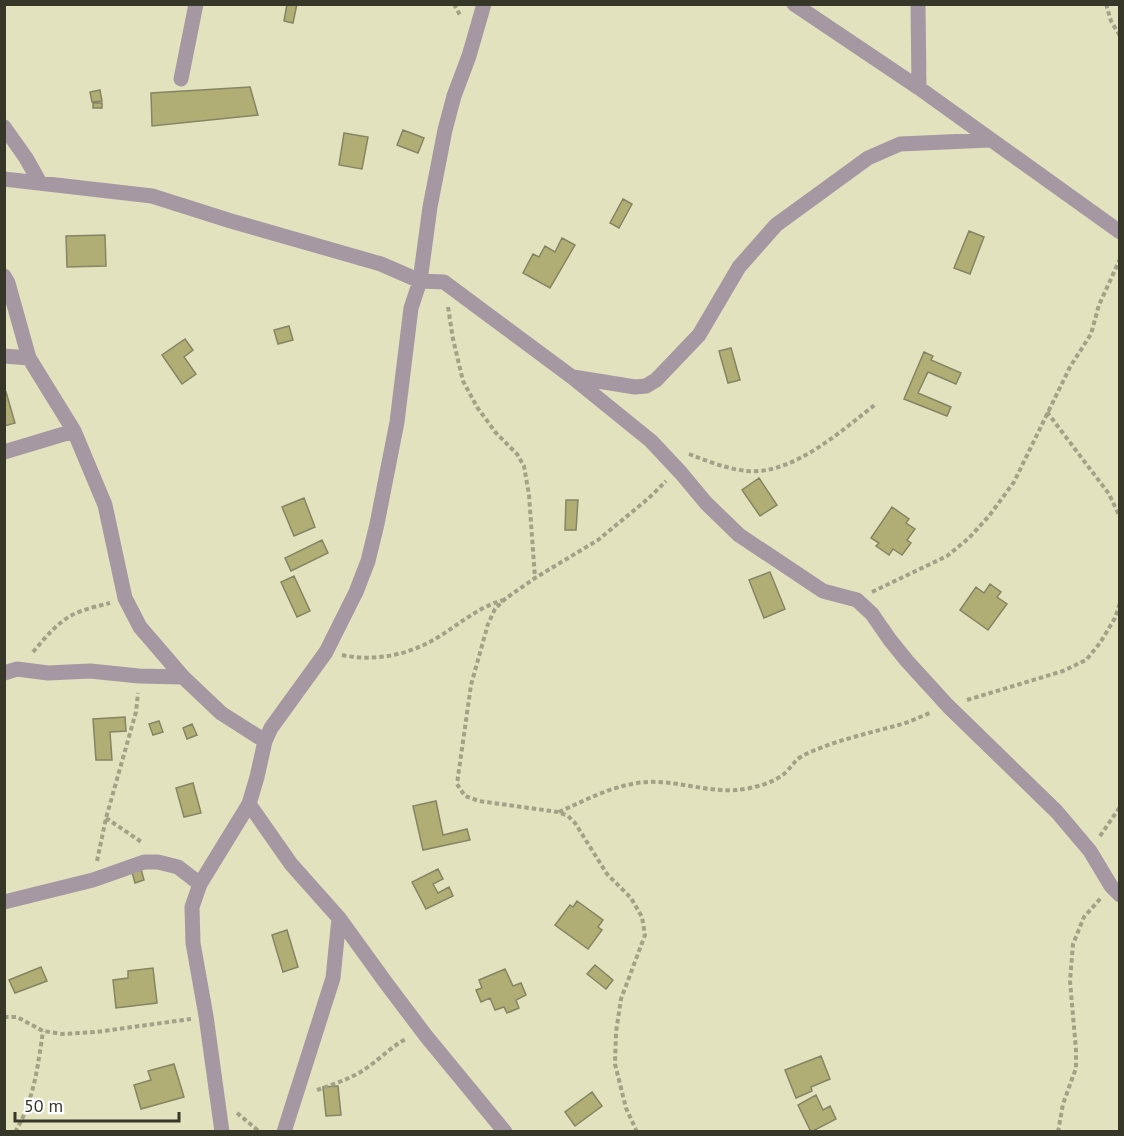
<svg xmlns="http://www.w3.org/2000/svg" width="1124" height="1136" viewBox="0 0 1124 1136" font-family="'PT Sans',sans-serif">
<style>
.building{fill:#b0ae74;stroke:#858564;stroke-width:1.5}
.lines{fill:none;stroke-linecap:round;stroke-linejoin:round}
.path{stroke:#a2a287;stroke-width:4;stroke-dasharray:4.5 3;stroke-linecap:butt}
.minor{stroke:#a598a3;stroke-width:15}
</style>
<rect width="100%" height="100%" fill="#e2e2bf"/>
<path class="building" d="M287,4H297L293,23L284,21Z
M250,87L258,115L152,126L151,93Z
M100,90L102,101L92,102L90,92Z
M93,103H102V108H93Z
M403,130L424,138L418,153L397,145Z
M344,133L368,137L362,169L339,165Z
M623,199L632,204L619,228L610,223Z
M969,231L984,237L970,274L954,268Z
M105,235L106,266L67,267L66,236Z
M562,238L575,245L550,288L523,273L533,254L539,257L545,246L555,252Z
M289,326L293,340L278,344L274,330Z
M185,339L193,350L184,357L196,374L182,384L162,355Z
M731,348L740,380L728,383L719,351Z
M924,352L933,356L931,360L961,373L956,384L928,372L918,393L951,407L947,416L904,399Z
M6,392L15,423L4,426V393Z
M759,478L777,505L760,516L742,490Z
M304,498L315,527L294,536L282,507Z
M566,500H578L576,530H565Z
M892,507L909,519L906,523L915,529L907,540L911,543L902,555L893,549L889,555L876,546L879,543L871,538Z
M322,540L328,553L291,571L285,558Z
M770,572L785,609L764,618L749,580Z
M294,576L310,611L297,617L281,582Z
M990,584L1001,592L997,597L1007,604L988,630L960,610L976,587L984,593Z
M125,717L126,731L110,732L112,760H96L93,719Z
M159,721L163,732L153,735L149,724Z
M192,724L197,735L187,739L183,728Z
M193,783L201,813L184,817L176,788Z
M436,801L443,835L467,829L470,840L423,850L413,806Z
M141,869L144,880L135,883L132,872Z
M438,869L443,879L433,884L438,893L449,887L453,896L426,909L412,882Z
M577,901L603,920L598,927L602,930L588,949L555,925L570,905L573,907Z
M287,930L298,967L283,972L272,935Z
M595,965L613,980L606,989L587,974Z
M41,967L47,981L15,993L9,980Z
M153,968L157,1003L116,1008L113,980L128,978V971Z
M505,969L513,986L521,983L526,995L516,1000L519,1008L507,1013L504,1007L495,1010L490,998L481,1002L476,990L482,988L479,980Z
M821,1056L830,1079L811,1087L812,1091L796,1098L785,1070Z
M174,1064L184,1097L141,1109L134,1085L151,1080L148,1071Z
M338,1086L341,1115L326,1116L323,1087Z
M592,1092L602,1106L575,1126L565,1112Z
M816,1095L823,1110L830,1106L836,1119L811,1132L798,1105Z"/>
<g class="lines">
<path class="path" d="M454,4L461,17
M1106,4L1111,21L1120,36
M448,307L453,339L463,381L477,407L496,433L517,454L524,466L529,495L535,578
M1047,412L1109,494L1120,517
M689,454C707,461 727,469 747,471C793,475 841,431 876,404
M872,592L947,556L969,538L989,516L1014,482L1070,367L1091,334L1099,305L1120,259
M33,652C45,638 56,624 72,615C84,609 98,606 110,603
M342,655C373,662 408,655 435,639C459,625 476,608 503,600
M967,700L1063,671L1086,660L1100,643L1115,618L1120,603
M559,812C590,798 623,780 658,782C684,783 710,792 736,790C751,789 775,783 786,772C794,764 795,759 806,754C836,740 870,733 902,724C912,721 922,716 932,712
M106,818L143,843
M1100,836L1120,807
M97,861L106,818L136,712L138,693
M4,1017H17L43,1031L62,1034L96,1032L191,1019
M317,1090C334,1084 353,1078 368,1067C381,1058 392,1046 406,1039
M237,1113L260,1132
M15,1132C34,1101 38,1065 43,1031
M637,1132L626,1108L615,1064L616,1032L621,999L645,935L642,917L631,898L607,874L575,823L568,816L558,812L479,801L465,796L457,784L471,685L488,624L495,609L505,599L535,578L598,540L649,498L666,481
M1058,1132L1063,1104L1076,1068V1050L1070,981L1073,944L1084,917L1101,898"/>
<path class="minor" d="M794,4L919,88L1120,232
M918,4L919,88
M181,79L196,4
M4,127L26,158L40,183
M4,179L152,196L231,221L381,264L420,281L444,282L572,377L651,441L681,473L706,503L739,535L823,591L857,600L872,614L890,640L907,661L948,706L1057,812L1090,851L1111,886L1120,895
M4,276L8,283L29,358L74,431L105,505L125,598L140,627L183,677L221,713L265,741
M4,356L29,358
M573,377L635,387L646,386L656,380L699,335L739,267L776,225L868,158L900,144L990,140
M4,452L74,431
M4,673L17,669L48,673L90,671L139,676L183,677
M249,804L291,864L339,918L386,983L426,1036L505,1132
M4,902L93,880L144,862H158L178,867L200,884
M222,1132L206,1016L193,943L192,907L200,884L249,804L257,777L265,741L271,728L326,652L356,592L368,561L377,524L397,422L411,308L420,281L430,207L445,130L454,96L469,56L484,4
M284,1132L333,978L339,918"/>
</g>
<rect width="1124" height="1136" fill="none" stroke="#373729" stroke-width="12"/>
<path d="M15 1112v9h164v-9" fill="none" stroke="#373729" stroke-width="3"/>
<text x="24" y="1112" font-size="18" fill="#373729" stroke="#ffffff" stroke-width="4.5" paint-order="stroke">50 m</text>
</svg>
